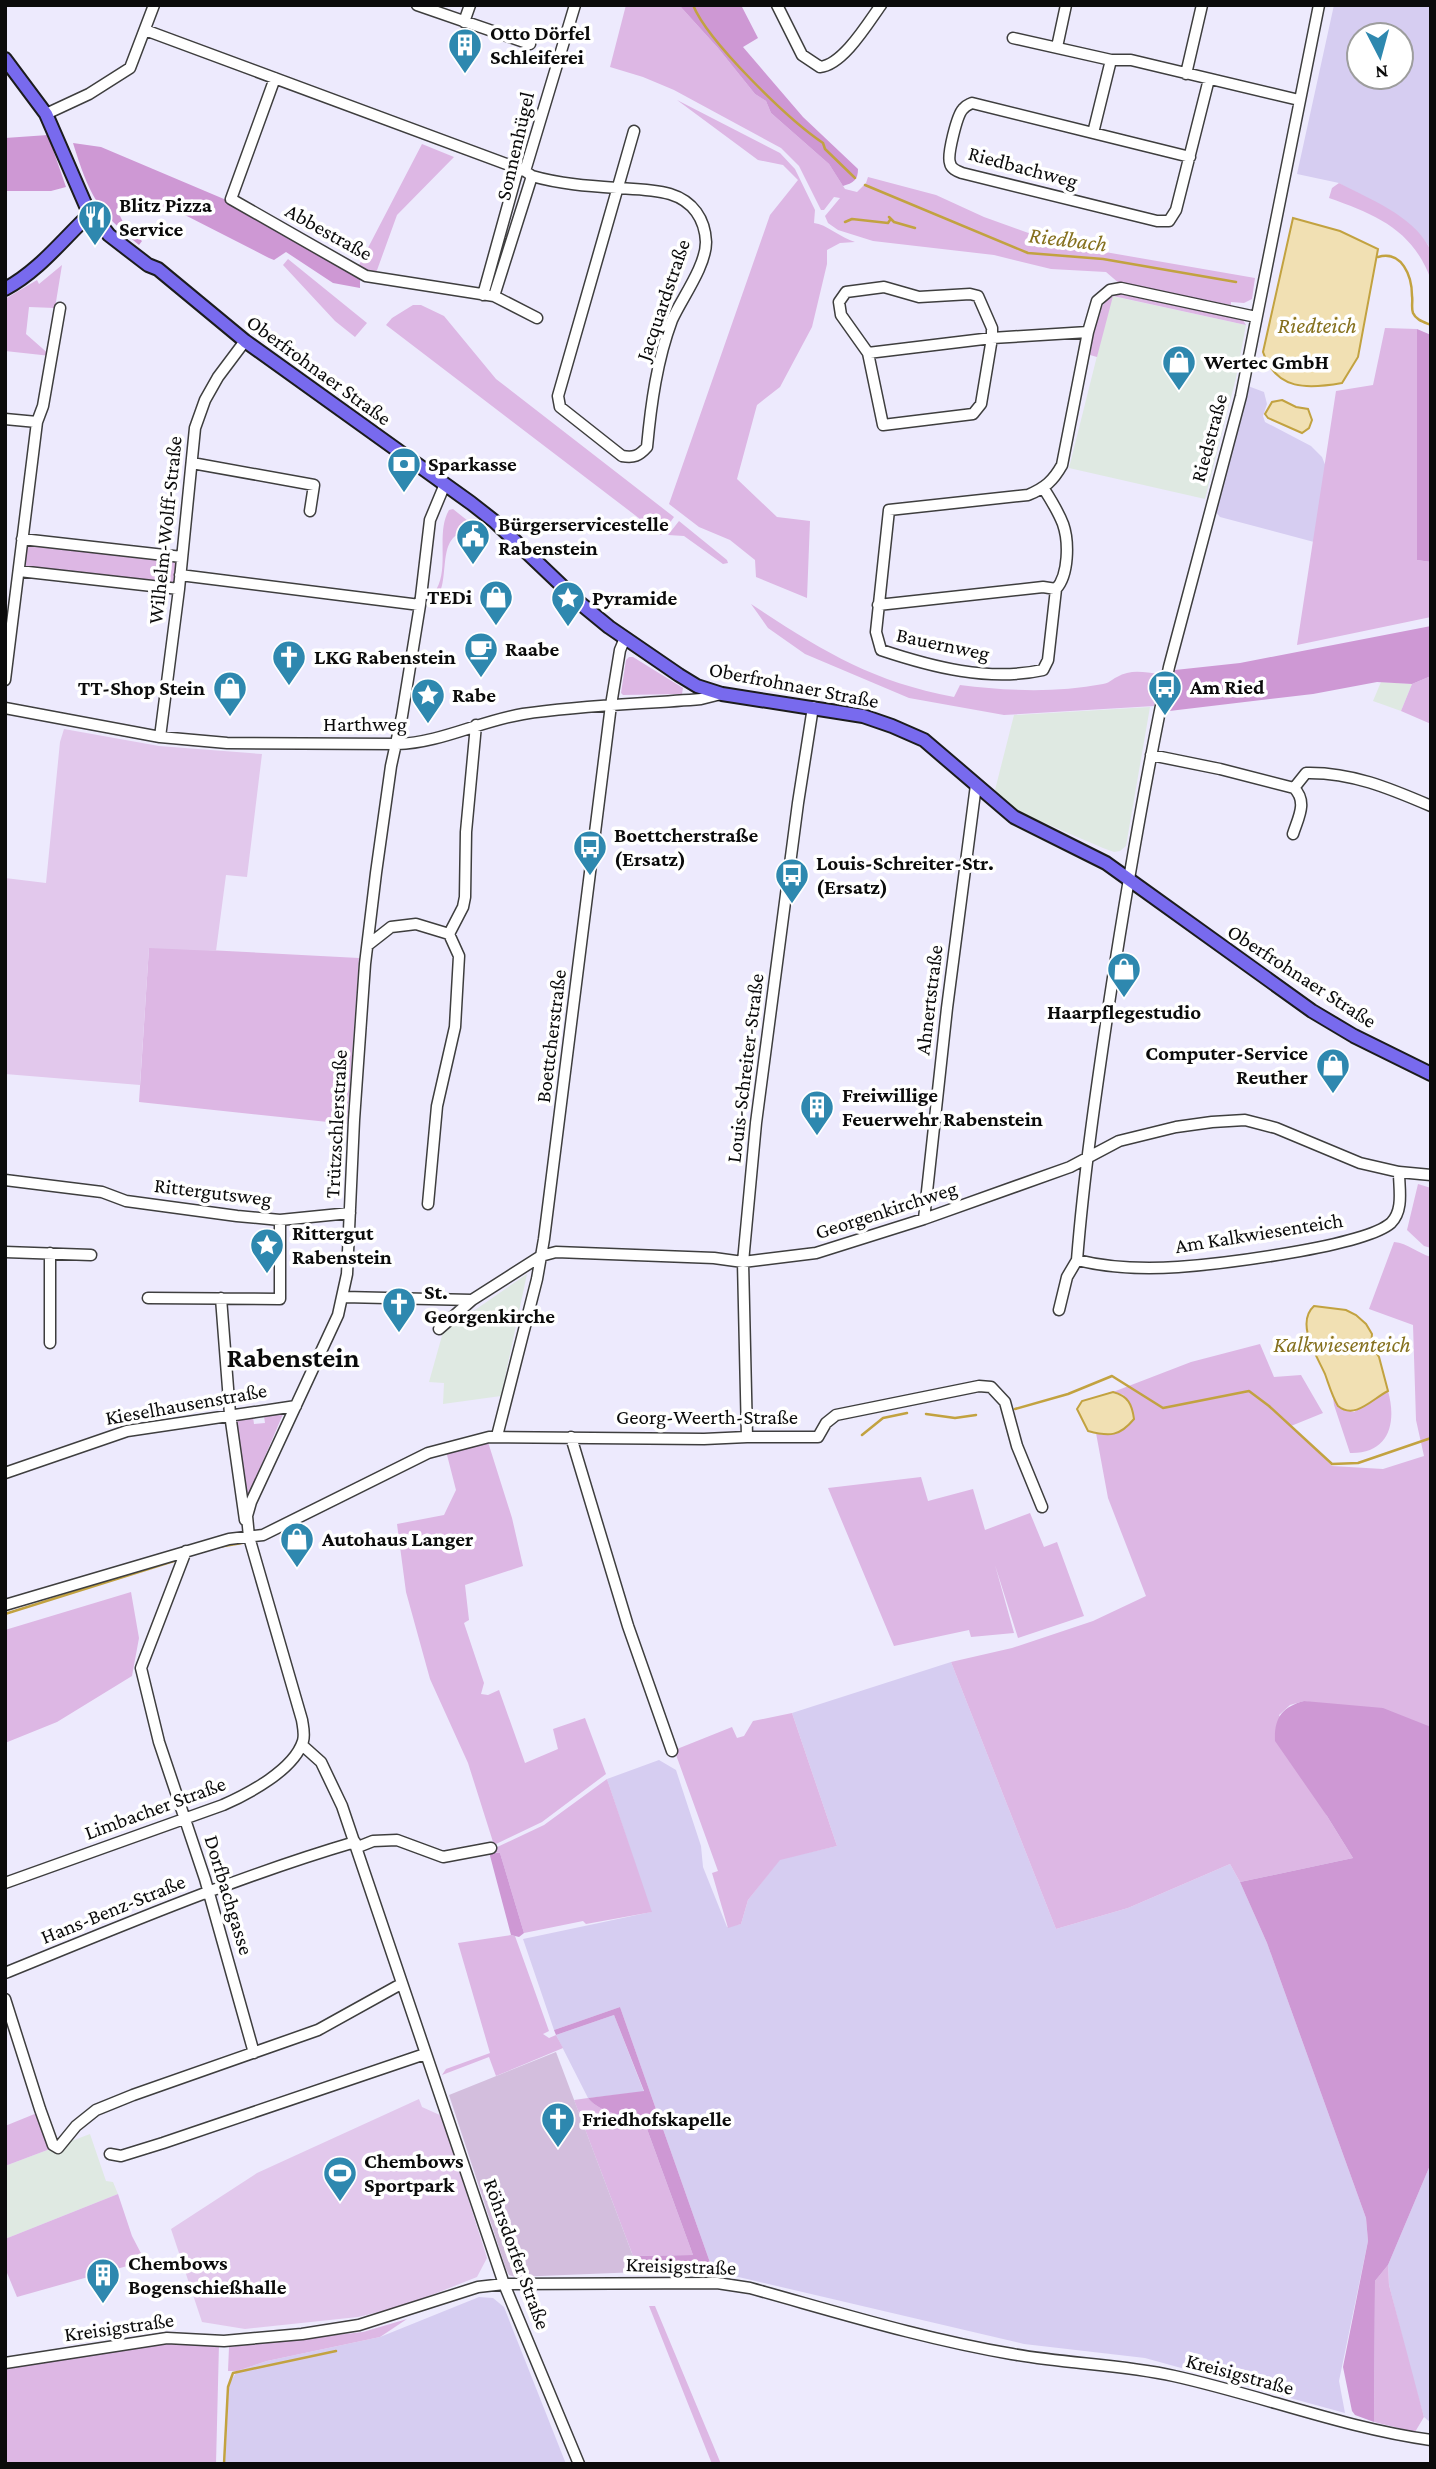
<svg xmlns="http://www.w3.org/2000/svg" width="1436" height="2469" viewBox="0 0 1436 2469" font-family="'Crimson Pro',serif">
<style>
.industrial{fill:#dfe9e2}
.farmland{fill:#d6cdf1;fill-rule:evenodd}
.green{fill:#ddb7e4}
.forest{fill:#ce98d4}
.cemetery{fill:#d3bedd}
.pitch{fill:#e2c8ec}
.water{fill:#f1e0b3;stroke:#c2a240;stroke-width:2}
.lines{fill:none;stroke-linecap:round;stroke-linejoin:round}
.stream{stroke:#c2a240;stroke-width:2.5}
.minor-casing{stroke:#3e3e3e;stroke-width:13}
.major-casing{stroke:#1c1c1c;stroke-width:16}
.minor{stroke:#fff;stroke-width:10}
.major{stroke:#786aee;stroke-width:12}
.labels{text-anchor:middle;stroke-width:7;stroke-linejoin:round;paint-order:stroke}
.poi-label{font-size:21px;font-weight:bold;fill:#0b0b0b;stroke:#fff;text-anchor:start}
.street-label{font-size:21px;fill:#0b0b0b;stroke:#fff}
.water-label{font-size:23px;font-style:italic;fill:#85701e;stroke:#fff}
.district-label{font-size:28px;font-weight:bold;fill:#0b0b0b;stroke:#fff}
</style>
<rect width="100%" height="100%" fill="#edeafd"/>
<path class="industrial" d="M1112,296L1246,325L1236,378L1205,499L1069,468Z
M1381,682L1412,684L1401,711L1373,701Z
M1150,707L1126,846L1120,851L1114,852L1103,848L1019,812L1006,803L995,790L1014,715Z
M527,1274L501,1396L443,1404L444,1383L429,1382L443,1332Z
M90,2134L106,2181L113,2182L118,2194L5,2239V2166Z"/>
<path class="farmland" d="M1334,5H1431V249L1421,236L1339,183L1297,174ZM1359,35H1401V77H1359Z
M1248,386L1264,392L1267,404L1263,416L1265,422L1311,446L1322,457L1326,467L1314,542L1220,517L1215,511Z
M951,1662L1056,1929L1128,1908L1230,1864L1240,1882L1267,1943L1366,2218L1368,2241L1339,2381L1345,2413L1145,2358L1024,2344L713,2271L620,2007L554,2030L523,1939L651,1912L607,1779L659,1760L676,1770L701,1846L703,1867L727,1927L741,1924L748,1900L780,1859L837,1846L792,1713Z
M614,2015L644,2092L588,2098L556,2035Z
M1431,2163V2423L1424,2417L1413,2379L1389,2285L1388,2265Z
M479,2297L493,2298L504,2307L566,2464H225L229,2384L237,2371L267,2361L380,2337Z"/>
<path class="green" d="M626,5H679L718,48L755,94L766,101L771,113L829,164L845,189L857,192L866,183L868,177L936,195L984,217L1059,244L1255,278L1252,299L1244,303L1231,302V305L1120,284L1106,272L1051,269L994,255L873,241L838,230L828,223L825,216L840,198L834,197L824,210H821L799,166L781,148L674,90L643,77L610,67Z
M677,100L780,153L795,169L815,210L814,223C826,224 841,238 855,242L840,243L827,250V264L812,327L780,387L757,405L737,479L777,517L810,521L807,598L756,577L755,560L730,540L699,527L669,504L770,215L798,180L783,165L758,160Z
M422,144L454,157L397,215L376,273L358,267Z
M1339,183C1369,199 1412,215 1429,247C1433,255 1431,271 1431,280C1413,230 1377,215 1329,198L1332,188Z
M288,259L367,323L355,337L335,321L283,265Z
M62,265L55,308L29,307L26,334L51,356L5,351V299L37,280L39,284Z
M1120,294L1243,320L1246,325L1113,296L1097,357L1090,355C1094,335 1095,297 1120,294Z
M413,305H421L444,316L496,379L674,517L661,535L386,325L392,318Z
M1385,328L1417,329V560L1431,562V617L1297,645L1336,391L1373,385Z
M453,509L468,521L465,532C435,537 452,583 435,600L434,593C451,570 435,534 449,510Z
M679,521L727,560L728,563L723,564L684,536L668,535Z
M22,539L182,557L179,589L19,571Z
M751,604C821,650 870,681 954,697L960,685C1007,691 1056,693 1103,684C1109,683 1111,680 1117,677C1130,669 1144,672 1159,674L1154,706L1004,715L909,698L805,654L768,628Z
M629,657H633L683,688L682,694L623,695L621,693L626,660Z
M1431,676V724L1401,711L1412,684Z
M149,947L359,958L347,1124L139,1102Z
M1418,1184L1431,1188V1248L1424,1246L1407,1230Z
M1394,1242C1408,1243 1417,1253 1431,1257V1727L1304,1701L1290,1705L1279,1715L1327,1816L1353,1858L1240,1882L1230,1864L1128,1908L1056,1929L951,1662L1012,1648L1093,1621L1146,1596L1108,1498L1096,1433L1104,1435L1124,1395L1113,1392L1191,1362L1260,1344L1274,1377L1301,1375L1323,1413L1291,1426L1332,1466L1383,1469L1424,1456L1416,1420L1413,1325L1369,1309Z
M1388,1391C1397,1423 1389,1454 1350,1453L1334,1405L1333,1398L1338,1406L1354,1412Z
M283,1414L246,1501L236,1420L253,1417L254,1424L265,1423L264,1416Z
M488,1442L512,1518L523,1566L465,1585L469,1620L464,1623L484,1683L481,1694L488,1695L499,1690L525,1763L558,1749L553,1729L585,1718L606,1774L542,1822L494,1845L468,1763L430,1679L406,1592L397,1524L444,1515L456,1490L446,1451Z
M921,1477L928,1501L973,1489L985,1530L1030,1513L1044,1547L1057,1542L1084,1616L1018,1638L995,1565L1014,1633L971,1637L969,1630L894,1646L828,1488Z
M131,1592L139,1638L132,1676L57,1722L5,1743V1630Z
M792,1713L837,1846L780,1860L748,1900L741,1924L728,1928L712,1873L718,1871L675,1752L672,1751L732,1727L737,1738L744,1736L753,1721Z
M607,1779L652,1912L586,1924L583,1921L524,1933L500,1853L493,1852V1849L544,1825Z
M511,1935L515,1936L549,2031L543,2034L549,2038L556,2035L563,2048L496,2076L489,2057L442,2075L446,2069L490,2053L458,1943Z
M588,2098C599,2112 626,2118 643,2118L693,2255L633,2256L574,2100Z
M37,2113L50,2149L5,2166V2126Z
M118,2194L132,2236L145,2261L17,2297L5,2268V2239Z
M1388,2265L1389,2285L1424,2417L1415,2432L1374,2422L1375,2281Z
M649,2306H655L721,2464H712Z
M407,2319L380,2337L267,2361L237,2371H228L229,2347L363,2332Z
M167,2340L219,2344L216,2464H5V2366Z"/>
<path class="forest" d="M679,5H741L758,38L743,47L803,117L858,169C858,180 853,183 843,186L829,164L771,113L766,101L755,94L718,48Z
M48,135L66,187L51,191H5V138Z
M73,143L101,147L231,202L360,279V288L333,283L286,252L274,260L269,258L179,212L140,201L117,210L125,226L142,241L139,245C97,211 89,194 73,143Z
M1417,329L1431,335V562L1417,560Z
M1431,626V676L1412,684L1377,682L1313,694L1161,712L1175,670L1240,663Z
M1304,1701L1383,1708L1431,1727V2163L1388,2265L1375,2281L1374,2422L1355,2415L1352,2411L1343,2367L1368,2241L1366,2218L1267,1943L1240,1882L1353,1858L1327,1816L1275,1741C1274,1718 1282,1707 1304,1701Z
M489,1852L500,1853L524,1933L519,1937L511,1935Z
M620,2007L713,2271L639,2272L633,2256L693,2255L643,2118C625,2117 600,2113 588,2098L644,2091L614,2015L556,2035L554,2030Z"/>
<path class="cemetery" d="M556,2052L639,2272L515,2277L509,2275L506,2269L449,2095Z"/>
<path class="pitch" d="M64,729L159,746L262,754L247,877L226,875L216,951L149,948L140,1085L5,1074V878L46,883L60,742Z
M419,2099L422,2107L442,2116L487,2258L477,2277L404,2306L358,2317L245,2329L202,2322L171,2229L257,2173Z"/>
<path class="water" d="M1293,218L1340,231L1378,249L1358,357L1342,383C1308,389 1276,391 1263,352Z
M1282,400L1296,407L1308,409L1312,420L1309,428L1302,433L1268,418L1265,414L1272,402Z
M1314,1306L1346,1310L1356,1315L1366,1324L1372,1334L1371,1345L1379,1357L1388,1391C1372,1399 1355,1420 1338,1406C1332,1396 1329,1385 1325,1374C1317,1356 1295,1323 1314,1306Z
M1113,1392C1128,1396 1132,1404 1134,1419C1120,1436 1110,1437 1088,1431L1077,1409L1082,1401Z"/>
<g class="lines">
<path class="stream" d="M693,5C708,42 789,120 823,143L825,149L855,178
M865,185L1028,253L1103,259L1236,282
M889,217L894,222L915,228
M845,222L852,219L888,223L890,220
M1378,257C1402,250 1412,276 1412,296C1413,301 1411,308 1413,313C1416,320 1424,322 1431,325
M1015,1409L1068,1394L1112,1376L1163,1408L1249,1391L1269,1406L1332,1464L1358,1463L1431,1438
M926,1414L955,1418L976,1415
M862,1435L883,1418L907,1413
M218,1547L242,1543
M5,1614L177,1560
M224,2464L228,2387L233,2373L336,2351"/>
<g class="minor-casing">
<path id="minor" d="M417,5L530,44
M777,5L802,55L820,67C843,65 868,23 881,5
M1319,5L1241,396L1169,667C1146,776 1127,886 1110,997C1097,1085 1084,1172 1077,1260C1109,1268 1146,1269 1178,1267C1219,1264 1363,1247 1391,1223C1404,1210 1399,1189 1399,1172
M464,22L470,5
M145,30L525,171L532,176L494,296
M1013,38L1111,60H1131L1299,100
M1057,47L1066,5
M1111,60L1093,133L972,103C968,105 966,105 963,109C957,115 947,155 950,163C951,169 957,171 962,173L1157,221H1169L1176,210L1209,79
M1186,74L1202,5
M275,78L231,199L366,276L494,296L537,318
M46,114L89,94L130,68L154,5
M1093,133L1190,157
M525,171L575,5
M532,176C560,184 588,186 617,188C635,189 653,189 670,194C693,201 705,219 706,242C706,266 682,298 672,320C657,360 651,404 647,447C639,456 634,458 622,456L560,407L558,396L634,131
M884,287L919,297L970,294L978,296L992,328V338L981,404L973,414L883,425L868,353L841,315L839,302L846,292Z
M483,295L518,169
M868,353L992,338L1088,332
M5,419L37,422
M192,463L314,485L310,511
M1044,489C1051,500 1058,511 1063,524C1069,541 1069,575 1056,589L1048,660L1043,670C989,682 932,667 881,650L876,632L889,510L1028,495C1045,488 1053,481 1062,465L1088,332L1097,301L1110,290L1121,288L1256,317
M22,539L182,557
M19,571L179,589
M180,575L420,605
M878,605L1043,587L1056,589
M5,680L37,422L43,406L60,308
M5,708L160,737L227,743L397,744C440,743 480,721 523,714C582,705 642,704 701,699L721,694
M160,737L179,589L195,428L205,400L218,377L245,341
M1151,755L1220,769L1294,788L1306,773C1351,772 1389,788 1431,806
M1293,834C1298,818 1308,802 1294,788
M449,934L463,907L465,897L466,832L476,725
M368,945L391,927L416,924L449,934L459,956L455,1027L437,1106L428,1204
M5,1180L102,1192L126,1201L237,1216L280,1220L350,1213
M924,1219L947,1008L976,785
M5,1252L91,1255
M344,1297L472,1300L541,1256L556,1252L714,1258L743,1262L816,1253L924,1219L1070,1167L1119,1141L1176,1127L1212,1122L1245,1120L1276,1128L1360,1163L1399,1172L1431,1175
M148,1298L280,1299V1220
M221,1298L230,1414L245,1520
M1059,1310L1067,1277L1077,1260
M439,1329L472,1300
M50,1343V1253
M497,1436L537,1279L544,1239L611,705L620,650L625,638
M571,1437L628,1626L672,1751
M747,1437L743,1262L756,1123L798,803L813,707
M5,1473L127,1431L296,1406
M186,1551L141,1668L159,1742L205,1879L254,2053
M5,1605L229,1539L263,1535L428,1453L489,1437L704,1439L747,1437H818L826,1423L836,1415L979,1386L991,1387L1005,1402L1017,1446L1042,1507
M302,1745L321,1762L342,1806L504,2284L579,2464
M358,1847L373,1841L397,1840L443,1857L491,1848
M5,1883L223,1805C248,1794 294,1770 303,1741C305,1734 303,1727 302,1720L249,1537L247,1516L251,1502L338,1315L347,1274L354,1120L365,964L376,873L391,766L402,716L420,605L430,520L445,484
M5,1973C121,1926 236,1877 355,1842
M5,1999L40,2109L53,2145L58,2148L76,2126L96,2110L133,2095L318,2030L401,1984
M110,2154L121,2156L163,2143L425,2054
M5,2363L167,2338L224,2341L302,2334L359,2325L478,2287L504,2284L717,2283L750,2288C837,2312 923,2339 1012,2354C1066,2364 1121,2364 1174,2376C1260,2395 1344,2428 1431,2440"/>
</g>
<g class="major-casing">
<path id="major" d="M5,59L46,114L86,206L109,235L148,265L158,269L245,341L471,503L494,521L581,604L609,627L679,675L697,686L722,694L863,716L892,726L924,740L1014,817L1106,863L1312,1011L1354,1036L1431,1074
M5,289C39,271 63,239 91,213"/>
</g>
<use href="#minor" class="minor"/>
<use href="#major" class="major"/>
</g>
<defs>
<g id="building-pin" transform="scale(1.75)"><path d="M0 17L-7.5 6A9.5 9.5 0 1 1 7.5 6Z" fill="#2e88af" stroke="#fff"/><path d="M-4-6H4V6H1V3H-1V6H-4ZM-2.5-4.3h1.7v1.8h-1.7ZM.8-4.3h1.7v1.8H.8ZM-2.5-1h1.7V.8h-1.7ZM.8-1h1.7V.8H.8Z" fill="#fff"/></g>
<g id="restaurant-pin" transform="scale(1.75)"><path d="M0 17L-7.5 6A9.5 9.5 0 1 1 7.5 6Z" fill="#2e88af" stroke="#fff"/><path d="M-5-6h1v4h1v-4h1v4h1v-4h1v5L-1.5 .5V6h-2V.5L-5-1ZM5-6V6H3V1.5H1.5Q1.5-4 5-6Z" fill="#fff"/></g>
<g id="shop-pin" transform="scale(1.75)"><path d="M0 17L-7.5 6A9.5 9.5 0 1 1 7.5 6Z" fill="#2e88af" stroke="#fff"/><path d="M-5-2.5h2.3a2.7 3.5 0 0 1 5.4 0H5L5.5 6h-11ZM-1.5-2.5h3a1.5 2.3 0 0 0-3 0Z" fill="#fff"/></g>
<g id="bank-pin" transform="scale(1.75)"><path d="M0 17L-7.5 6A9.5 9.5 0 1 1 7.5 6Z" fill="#2e88af" stroke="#fff"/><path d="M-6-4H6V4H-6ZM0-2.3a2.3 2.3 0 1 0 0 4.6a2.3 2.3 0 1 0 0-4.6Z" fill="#fff"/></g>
<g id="civic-pin" transform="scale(1.75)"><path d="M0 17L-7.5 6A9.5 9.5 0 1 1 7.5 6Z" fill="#2e88af" stroke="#fff"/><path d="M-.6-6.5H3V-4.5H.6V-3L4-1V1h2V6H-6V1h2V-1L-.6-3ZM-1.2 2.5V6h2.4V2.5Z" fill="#fff"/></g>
<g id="sight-pin" transform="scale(1.75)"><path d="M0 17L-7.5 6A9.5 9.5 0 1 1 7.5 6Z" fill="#2e88af" stroke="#fff"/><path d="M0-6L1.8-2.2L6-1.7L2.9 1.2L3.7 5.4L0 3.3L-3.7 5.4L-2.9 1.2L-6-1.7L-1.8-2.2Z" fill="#fff"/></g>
<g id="cafe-pin" transform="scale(1.75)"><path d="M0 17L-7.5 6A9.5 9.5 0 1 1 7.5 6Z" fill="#2e88af" stroke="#fff"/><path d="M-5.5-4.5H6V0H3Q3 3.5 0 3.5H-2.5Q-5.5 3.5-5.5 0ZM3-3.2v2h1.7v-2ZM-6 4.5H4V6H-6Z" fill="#fff"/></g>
<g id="church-pin" transform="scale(1.75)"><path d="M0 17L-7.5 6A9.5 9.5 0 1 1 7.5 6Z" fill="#2e88af" stroke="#fff"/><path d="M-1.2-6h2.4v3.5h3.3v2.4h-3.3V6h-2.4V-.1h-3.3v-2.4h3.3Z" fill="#fff"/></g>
<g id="bus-pin" transform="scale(1.75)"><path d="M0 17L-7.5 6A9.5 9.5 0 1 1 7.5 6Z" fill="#2e88af" stroke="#fff"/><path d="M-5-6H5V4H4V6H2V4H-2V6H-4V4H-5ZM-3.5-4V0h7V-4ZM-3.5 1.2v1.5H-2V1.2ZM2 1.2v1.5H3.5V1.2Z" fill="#fff"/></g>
<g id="stadium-pin" transform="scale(1.75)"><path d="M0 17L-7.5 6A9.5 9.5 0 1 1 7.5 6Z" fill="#2e88af" stroke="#fff"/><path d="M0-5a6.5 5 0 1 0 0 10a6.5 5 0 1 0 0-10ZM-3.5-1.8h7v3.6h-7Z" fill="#fff"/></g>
</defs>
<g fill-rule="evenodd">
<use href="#building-pin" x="465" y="45"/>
<use href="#restaurant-pin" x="95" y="217"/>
<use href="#shop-pin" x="1179" y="362"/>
<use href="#bank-pin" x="404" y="464"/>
<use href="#civic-pin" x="473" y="536"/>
<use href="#shop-pin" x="496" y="597"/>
<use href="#sight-pin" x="568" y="598"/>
<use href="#cafe-pin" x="481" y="649"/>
<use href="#church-pin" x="289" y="657"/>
<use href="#bus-pin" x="1165" y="687"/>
<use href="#shop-pin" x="230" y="688"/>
<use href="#sight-pin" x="428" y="695"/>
<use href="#bus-pin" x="590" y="847"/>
<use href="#bus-pin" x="792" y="875"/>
<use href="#shop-pin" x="1124" y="969"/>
<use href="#shop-pin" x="1333" y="1065"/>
<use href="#building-pin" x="817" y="1107"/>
<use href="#sight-pin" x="267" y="1245"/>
<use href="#church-pin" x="399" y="1304"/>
<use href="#shop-pin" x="297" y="1539"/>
<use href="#church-pin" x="558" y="2119"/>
<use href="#stadium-pin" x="340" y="2173"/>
<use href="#building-pin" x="103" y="2275"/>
</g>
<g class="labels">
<g class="poi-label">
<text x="490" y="40">Otto Dörfel<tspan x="490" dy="24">Schleiferei</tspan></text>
<text x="119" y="212">Blitz Pizza<tspan x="119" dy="24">Service</tspan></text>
<text x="1204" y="369">Wertec GmbH</text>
<text x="428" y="471">Sparkasse</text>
<text x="498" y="531">Bürgerservicestelle<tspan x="498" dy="24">Rabenstein</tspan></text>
<text x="472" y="604" text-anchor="end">TEDi</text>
<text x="592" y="605">Pyramide</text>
<text x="505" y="656">Raabe</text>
<text x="314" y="664">LKG Rabenstein</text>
<text x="1190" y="694">Am Ried</text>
<text x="205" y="695" text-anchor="end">TT-Shop Stein</text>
<text x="452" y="702">Rabe</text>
<text x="614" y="842">Boettcherstraße<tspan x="614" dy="24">(Ersatz)</tspan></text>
<text x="816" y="870">Louis-Schreiter-Str.<tspan x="816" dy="24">(Ersatz)</tspan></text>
<text x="1124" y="1019" text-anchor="middle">Haarpflegestudio</text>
<text x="1308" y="1060" text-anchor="end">Computer-Service<tspan x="1308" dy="24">Reuther</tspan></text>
<text x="842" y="1102">Freiwillige<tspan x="842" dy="24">Feuerwehr Rabenstein</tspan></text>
<text x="292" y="1240">Rittergut<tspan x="292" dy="24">Rabenstein</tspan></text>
<text x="424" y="1299">St.<tspan x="424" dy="24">Georgenkirche</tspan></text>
<text x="322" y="1546">Autohaus Langer</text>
<text x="582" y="2126">Friedhofskapelle</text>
<text x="364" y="2168">Chembows<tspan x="364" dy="24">Sportpark</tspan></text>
<text x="128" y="2270">Chembows<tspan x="128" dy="24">Bogenschießhalle</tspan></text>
</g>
<g class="street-label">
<text transform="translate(515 146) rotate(-77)" y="7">Sonnenhügel</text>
<text transform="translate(1023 167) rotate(15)" y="7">Riedbachweg</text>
<text transform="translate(329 232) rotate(29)" y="7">Abbestraße</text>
<text transform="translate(663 300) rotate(-71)" y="7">Jacquardstraße</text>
<text transform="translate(319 370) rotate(36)" y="7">Oberfrohnaer Straße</text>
<text transform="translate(1209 438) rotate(-75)" y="7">Riedstraße</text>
<text transform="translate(165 530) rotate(-84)" y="7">Wilhelm-Wolff-Straße</text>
<text transform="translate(943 644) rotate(12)" y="7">Bauernweg</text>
<text transform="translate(794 685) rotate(11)" y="7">Oberfrohnaer Straße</text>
<text x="365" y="731">Harthweg</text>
<text transform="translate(1302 976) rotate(33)" y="7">Oberfrohnaer Straße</text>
<text transform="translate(929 1000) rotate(-83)" y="7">Ahnertstraße</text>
<text transform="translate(551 1036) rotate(-83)" y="7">Boettcherstraße</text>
<text transform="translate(745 1068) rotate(-83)" y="7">Louis-Schreiter-Straße</text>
<text transform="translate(336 1124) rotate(-87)" y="7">Trützschlerstraße</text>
<text transform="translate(213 1192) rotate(7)" y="7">Rittergutsweg</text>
<text transform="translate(886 1210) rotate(-18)" y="7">Georgenkirchweg</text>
<text transform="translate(1259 1233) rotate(-9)" y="7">Am Kalkwiesenteich</text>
<text transform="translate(186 1404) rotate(-10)" y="7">Kieselhausenstraße</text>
<text x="707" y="1424">Georg-Weerth-Straße</text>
<text transform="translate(155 1808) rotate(-20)" y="7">Limbacher Straße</text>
<text transform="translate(229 1895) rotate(73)" y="7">Dorfbachgasse</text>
<text transform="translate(113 1909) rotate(-22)" y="7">Hans-Benz-Straße</text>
<text transform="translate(517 2254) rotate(70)" y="7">Röhrsdorfer Straße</text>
<text transform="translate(681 2266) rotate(2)" y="7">Kreisigstraße</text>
<text transform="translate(119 2327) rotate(-8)" y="7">Kreisigstraße</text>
<text transform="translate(1240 2374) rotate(15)" y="7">Kreisigstraße</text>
</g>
<g class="water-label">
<text transform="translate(1068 239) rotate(7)" y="8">Riedbach</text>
<text x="1317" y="333">Riedteich</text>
<text x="1342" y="1352">Kalkwiesenteich</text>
</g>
<g class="district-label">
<text x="293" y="1367">Rabenstein</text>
</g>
</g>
<rect width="1436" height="2469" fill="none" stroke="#0b0b0b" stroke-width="14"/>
<g transform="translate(1380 56) rotate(174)"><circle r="33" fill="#ffffff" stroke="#9d9d9d" stroke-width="2"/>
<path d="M0-5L12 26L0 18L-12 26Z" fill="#2e88af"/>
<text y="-10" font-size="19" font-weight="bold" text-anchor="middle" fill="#0b0b0b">N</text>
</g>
</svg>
